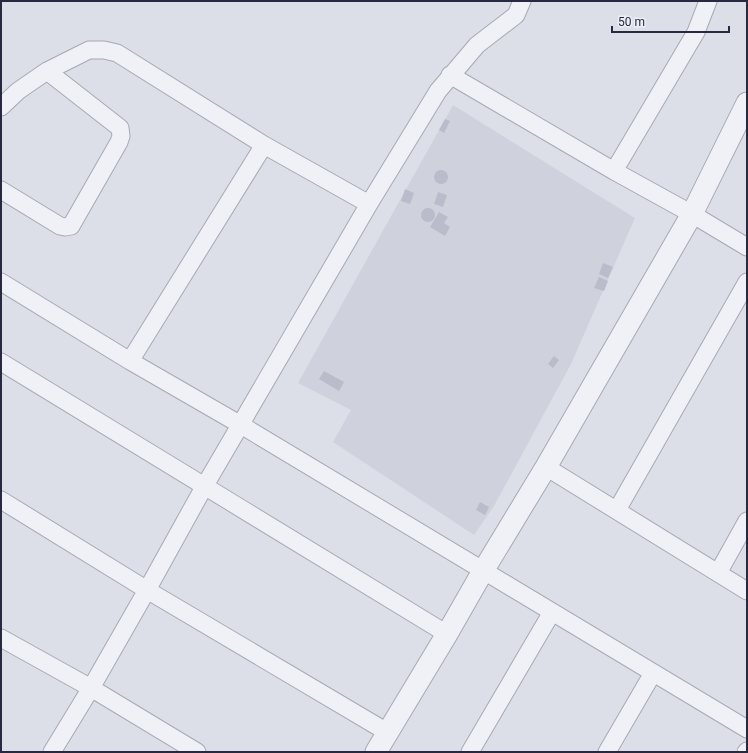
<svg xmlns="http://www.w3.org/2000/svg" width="748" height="753" viewBox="0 0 748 753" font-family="Roboto,sans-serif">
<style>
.built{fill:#cfd1dd}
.building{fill:#babccb}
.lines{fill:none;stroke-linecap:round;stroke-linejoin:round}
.minor-casing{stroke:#a6a8b5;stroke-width:19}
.tertiary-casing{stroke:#a6a8b5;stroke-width:23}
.minor{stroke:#f0f1f6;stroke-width:17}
.tertiary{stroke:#f0f1f6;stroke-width:21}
</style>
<rect width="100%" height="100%" fill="#dddfe8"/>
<path class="built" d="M453,105L635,218L571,364L494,506L474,535L333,442L351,410L298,383Z"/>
<path class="building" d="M445,119L450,121L444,133L439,130Z
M434 177a7 7 0 1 1 14 0a7 7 0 1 1-14 0Z
M405,189L414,193L410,204L401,201Z
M438,192L447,195L443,207L434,204Z
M421 215a7 7 0 1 1 14 0a7 7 0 1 1-14 0Z
M439,212L448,217L444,223L450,227L445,236L430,227Z
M603,263L613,267L608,278L599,274Z
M599,277L608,281L604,291L594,288Z
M554,356L559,360L553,368L548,364Z
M324,371L344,382L339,391L319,379Z
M480,502L489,507L485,515L476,510Z"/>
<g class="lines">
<g class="minor-casing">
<path id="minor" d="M450,75L614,171L692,214L747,247
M1,107L18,91L47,71L89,50H104L117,53L264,145L369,204
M614,171L696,32L708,1
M1,190L60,226L65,227L71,226L119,142L121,136L120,128L47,71
M1,282L130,361L241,425L747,729
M130,361L264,145
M1,362L447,634
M546,467L747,591
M1,500L147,590L387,732
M617,510L747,282
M718,573L747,521
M1,638L91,688L197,752
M52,752L91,688L147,590L204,487L369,204L438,91L477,45L516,15L522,1
M470,752L552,612
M607,752L653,673
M746,752L747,751"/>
</g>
<g class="tertiary-casing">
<path id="tertiary" d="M376,752L447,634L483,571L546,467L692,214L747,103"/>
</g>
<use href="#minor" class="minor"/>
<use href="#tertiary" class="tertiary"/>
</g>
<rect width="748" height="753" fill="none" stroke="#26293f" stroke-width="4"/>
<path d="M612 26v6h117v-6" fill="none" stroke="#26293f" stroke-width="2"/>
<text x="618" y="26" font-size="12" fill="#26293f" stroke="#edeef5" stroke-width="3" paint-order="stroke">50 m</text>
</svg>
